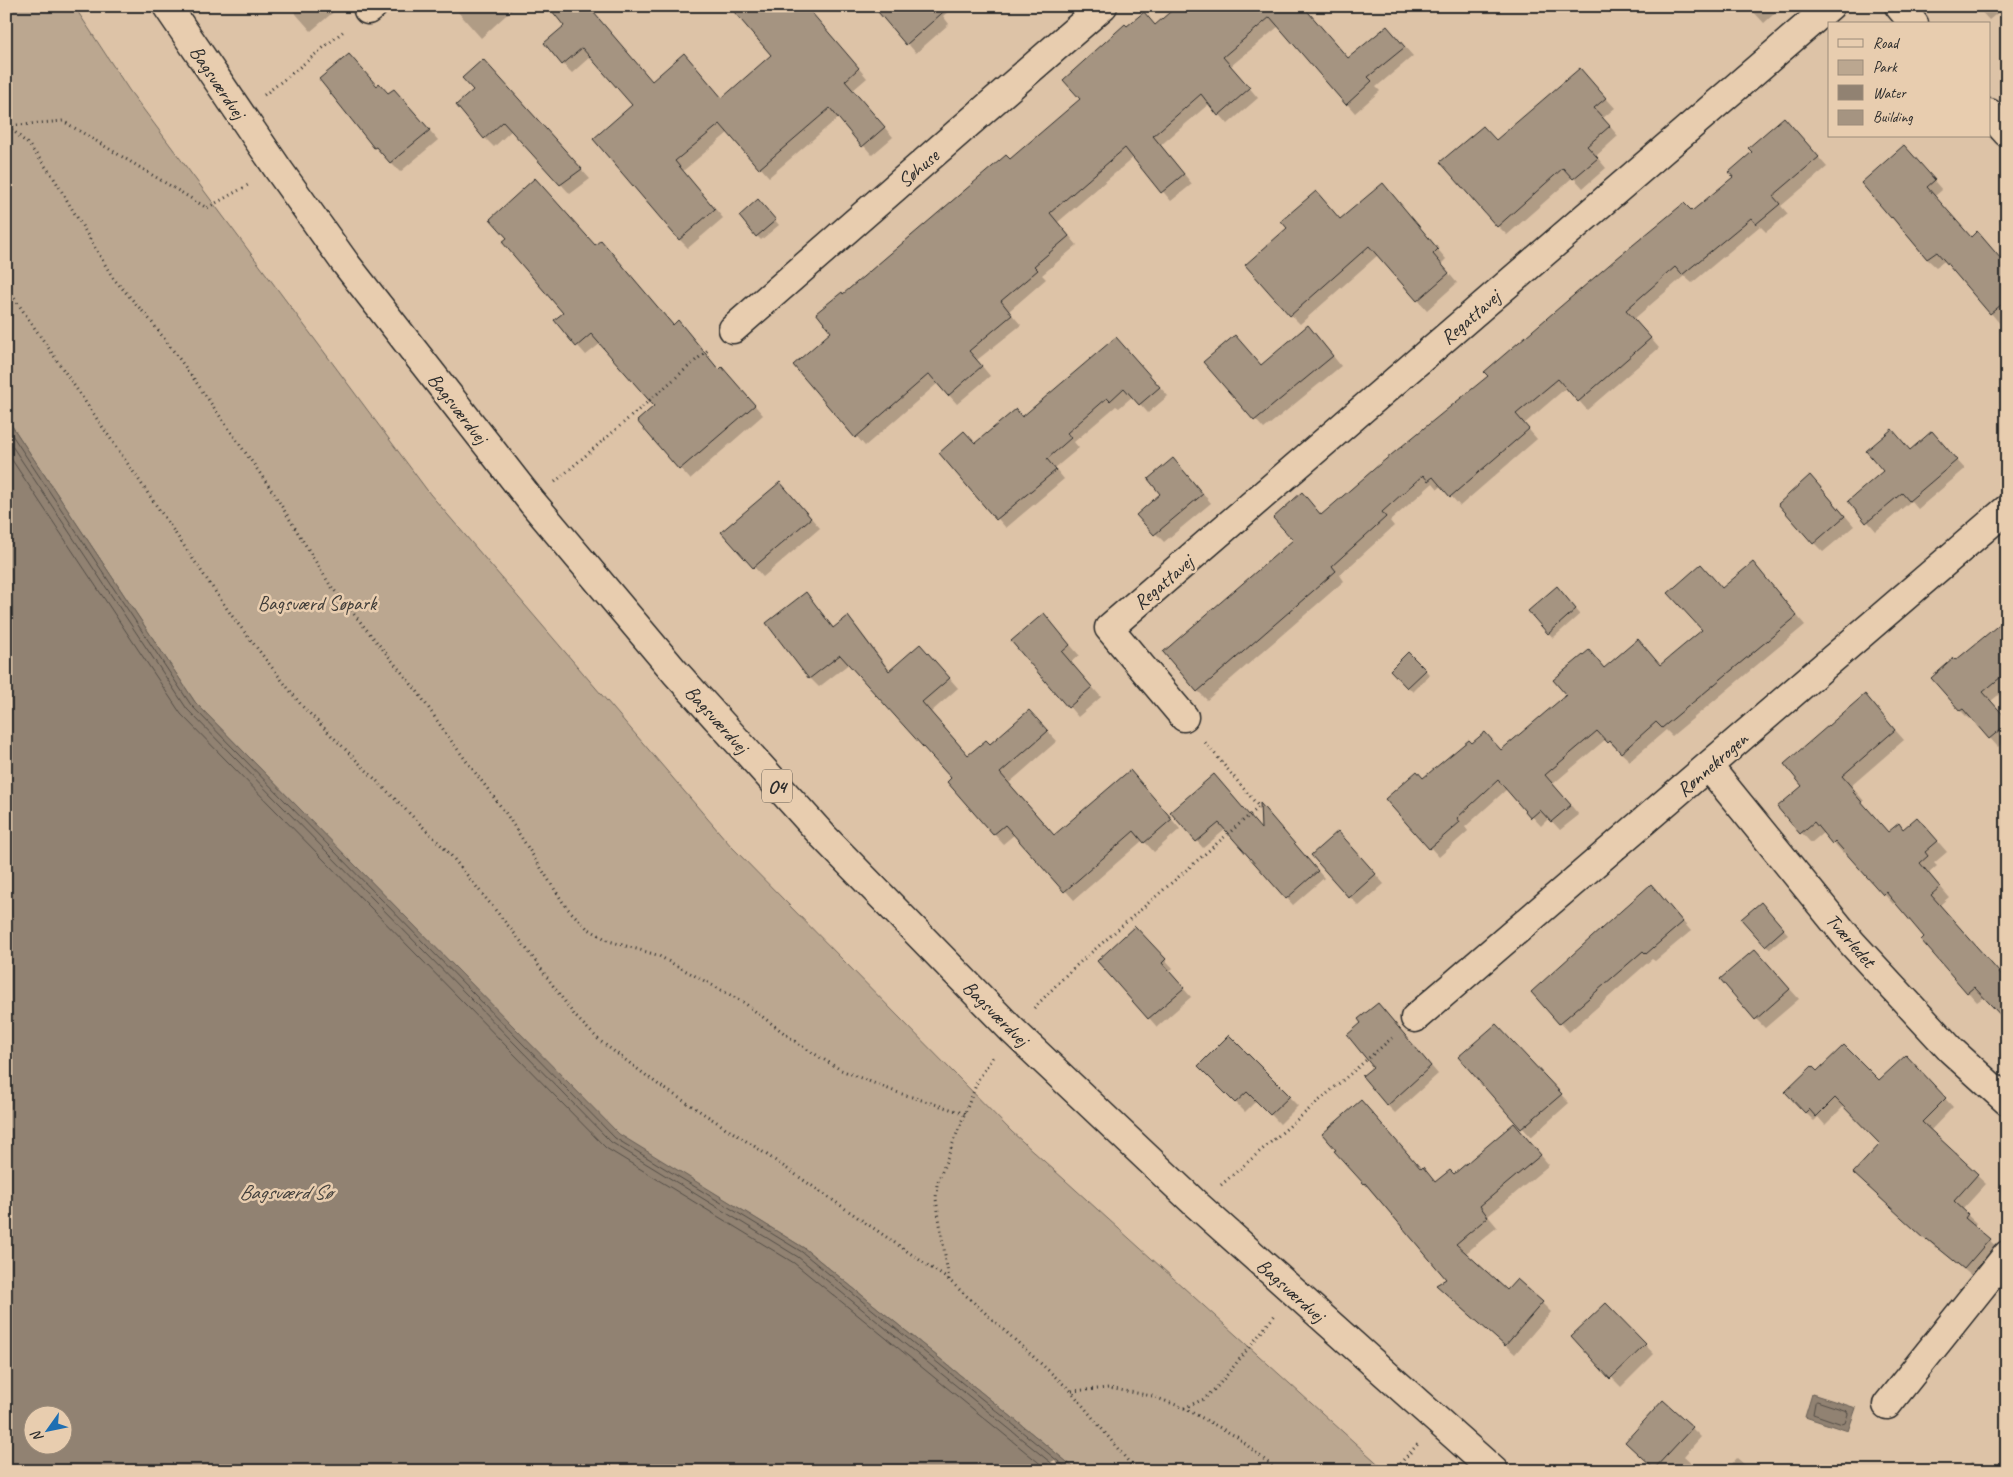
<svg xmlns="http://www.w3.org/2000/svg" width="2013" height="1477" viewBox="0 0 2013 1477" font-family="Caveat,sans-serif">
<style>
.green{fill:#bba790;stroke:#73695e}
.water{fill:#918272;stroke:#685f56;fill-rule:evenodd}
.pier{fill:#ddc3a7}
.shadow{fill:#0003}
.lines{fill:none;stroke-linecap:round;stroke-linejoin:round}
.shore{stroke:#544e47;stroke-width:1}
.building{fill:#a59481;stroke:#2b2b2b}
.minor-casing{stroke:#2b2b2b;stroke-width:31}
.major-casing{stroke:#2b2b2b;stroke-width:31}
.path{stroke:#2b2b2b;stroke-width:3;stroke-dasharray:1 4;stroke-linecap:butt}
.minor{stroke:#e8cdaf;stroke-width:28}
.major{stroke:#e8cdaf;stroke-width:28}
.labels{text-anchor:middle;stroke-width:5;stroke-linejoin:round;paint-order:stroke}
.shield{fill:#e8cdaf;stroke:#645c53;stroke-width:1}
.shield-label{font-size:19px;font-weight:bold;fill:#2b2b2b}
.street-label{font-size:20px;fill:#2b2b2b;stroke:#e8cdaf}
.park-label{font-size:20px;fill:#413e3a;stroke:#e8cdaf}
.water-label{font-size:21px;font-style:italic;fill:#44413d;stroke:#e8cdaf}
</style>
<rect width="100%" height="100%" fill="#ddc3a7"/>
<filter id="ink" filterUnits="userSpaceOnUse"><feTurbulence type="fractalNoise" baseFrequency=".02" numOctaves="2"/><feDisplacementMap in="SourceGraphic" scale="10" xChannelSelector="R" yChannelSelector="G"/><feConvolveMatrix kernelMatrix="1 2 1 2 8 2 1 2 1" color-interpolation-filters="sRGB"/></filter>
<g filter="url(#ink)">
<path class="green" d="M6,6H74L129,90L430,494L731,846L1012,1132L1386,1471H1078L804,1248L619,1135L195,702L6,417Z"/>
<path class="water" d="M6,417L195,702L619,1134L804,1248L1078,1471H6ZM32,1414H62V1444H32Z
M1812,1394L1856,1408L1848,1431L1805,1417Z"/>
<path class="pier" d="M1055,1460L1061,1471H1047L1044,1466Z"/>
<path class="shadow" d="M289,6H335L337,9L311,31Z
M464,6H516L481,38L458,12Z
M875,6H955L943,16L949,24L916,53Z
M1303,6L1348,59L1387,27L1413,56L1376,87L1380,91L1355,113L1279,26L1231,66L1258,98L1228,124L1210,103L1161,145L1192,184L1171,201L1134,157L1058,222L1077,245L1042,275L1046,279L1009,311L1021,325L977,360L990,376L957,404L938,383L865,446L795,365L833,332L843,295L1010,161L1081,100L1127,28L1144,13L1156,26Z
M1748,6H1783L1764,23Z
M1976,6H2007V8L2006,6L1989,20Z
M817,20L867,78L852,91L893,137L872,155L839,117L769,177L729,132L683,171L723,218L688,248L679,239L634,106L591,56L572,73L563,64L566,26L653,82L722,99Z
M349,55L377,87L389,94L403,100L438,140L400,172L375,147Z
M1580,69L1615,108L1603,118L1618,136L1596,156L1606,168L1583,188L1573,177L1507,235L1498,226Z
M492,70L590,179L570,194L512,130L494,147L485,138L458,106L475,90Z
M1784,118L1827,167L1781,206L1788,214L1766,232L1760,226L1692,283L1684,276L1634,319L1659,348L1587,410L1567,387L1524,424L1537,439L1460,506L1442,486L1438,489L1433,483L1390,521L1394,526L1340,575L1344,581L1207,700L1198,691L1295,540L1302,494L1322,516L1735,177Z
M1913,156L1942,190L1935,196L1971,238L2007,266V332L1946,260L1936,267L1927,259L1862,183Z
M1383,184L1446,259L1441,264L1457,283L1427,310L1378,255L1300,324L1291,315L1341,220Z
M762,205L779,225L761,240L757,236Z
M595,246L610,251L674,326L687,331L720,371L731,378L763,415L690,479L638,421L655,406L601,343L586,355L555,320L565,313Z
M1317,336L1341,366L1264,429L1205,363L1235,337L1261,366Z
M1116,338L1168,396L1148,413L1133,396L1119,408L1116,406L1074,442L1079,448L1055,468L1064,479L1006,528L941,453L976,445L1015,410L1023,418Z
M1932,433L1965,469L1918,509L1911,501L1876,531L1850,501Z
M1173,459L1211,503L1164,542L1138,515L1162,494Z
M780,483L820,528L763,577L723,532Z
M1820,486L1854,526L1823,552L1814,543Z
M1761,573L1805,625L1672,736L1666,730L1630,761L1606,739L1553,784L1579,815L1560,830L1549,818L1541,826L1507,789L1465,827L1468,831L1439,857L1387,799L1423,780L1472,745L1501,751L1568,695L1597,660L1605,669L1638,640L1661,666L1704,630L1722,589Z
M1561,592L1580,614L1553,638L1530,611Z
M806,594L834,628L848,618L857,627L891,672L929,655L958,688L931,712L969,756L1038,721L1057,741L1009,783L1055,836L1139,781L1180,829L1154,852L1143,840L1074,900L1015,834L1003,844L994,834L949,782L953,778L850,663L819,687L810,678Z
M2007,595V610L2000,602Z
M1044,615L1079,655L1071,662L1101,697L1078,717L1013,641Z
M2007,619V688L1991,701L2007,720V739L1998,747L1971,717L1969,719L1960,710L1956,662Z
M1408,653L1430,675L1413,692L1391,670Z
M1874,706L1904,740L1851,786L1864,801L1862,803L1889,833L1898,824L1904,830L1927,829L1947,852L1934,863L1937,866L1929,873L1949,897L1940,905L2007,981L1977,1002L1968,992L1926,937L1896,902L1893,904L1884,894L1846,850L1843,853L1824,832L1811,843L1779,808L1804,786Z
M1171,812L1262,831L1267,812L1324,878L1293,905L1226,829L1203,848Z
M1347,842L1384,884L1359,906L1350,897Z
M1659,894L1691,931L1655,961L1652,959L1569,1032L1533,992Z
M1765,908L1788,934L1770,949L1766,945Z
M1143,936L1173,968L1169,972L1191,997L1157,1027L1099,961Z
M1755,950L1799,999L1765,1028L1756,1019Z
M1385,1012L1438,1074L1395,1113L1387,1105L1375,1067Z
M1504,1034L1569,1103L1531,1137L1460,1058Z
M1229,1037L1298,1106L1280,1124L1257,1100L1245,1112L1200,1066Z
M1914,1066L1953,1107L1930,1131L1986,1184L1962,1210L1976,1223L1973,1227L1997,1248L1973,1277L1937,1247L1936,1248L1863,1182L1882,1144L1844,1106L1825,1125L1818,1117L1814,1121L1805,1112L1817,1072L1879,1082Z
M1523,1134L1549,1165L1488,1216L1497,1227L1465,1254L1507,1291L1542,1303L1551,1312L1515,1354L1447,1294L1448,1279L1336,1151L1423,1169L1436,1183L1454,1176Z
M1606,1304L1654,1354L1621,1387L1572,1337Z
M1692,1428L1701,1437L1684,1456L1700,1471H1657L1636,1451Z
M1737,1458L1752,1471H1726Z
M1973,1461L1984,1471H1965Z"/>
<g class="lines">
<path class="shore" d="M6,426L191,705L615,1138L802,1252L1070,1471
M6,437L187,709L611,1142L798,1257L1061,1471
M6,451L181,714L606,1148L794,1263L1049,1471
M1817,1401L1847,1411L1848,1414L1845,1423L1842,1424L1813,1414L1815,1403Z"/>
</g>
<path class="building" d="M548,6H588L652,81L684,53L722,98L771,55L729,6H806L859,68L845,81L885,127L862,147L830,108L759,169L720,124L675,161L715,209L679,240L593,139L632,105L582,48L562,65L544,43L564,26Z
M873,6H950L906,45Z
M1177,6H1303L1348,58L1387,26L1405,47L1368,77L1372,81L1346,105L1270,17L1223,57L1250,88L1218,116L1201,94L1153,136L1184,174L1161,193L1125,148L1050,213L1069,236L1034,266L1038,270L1001,301L1012,315L969,351L982,366L948,396L929,374L855,438L793,365L831,332L816,313L842,292L843,294L1006,155L1010,159L1080,99L1063,80L1125,24L1127,26L1144,12L1155,25Z
M349,54L377,86L379,83L388,93L394,89L430,130L390,163L376,147L374,148L319,79Z
M483,59L582,169L560,185L503,122L484,139L456,105L473,90L462,78Z
M1580,68L1606,98L1594,108L1610,126L1587,146L1598,158L1573,179L1563,168L1497,227L1440,162L1483,126L1496,140Z
M1784,117L1819,157L1773,196L1780,204L1756,224L1751,218L1682,275L1675,267L1626,310L1651,338L1578,402L1558,379L1516,414L1529,429L1450,497L1433,477L1428,481L1423,475L1382,512L1386,517L1332,566L1336,571L1197,692L1163,652L1293,540L1273,518L1302,492L1321,515L1380,464L1488,376L1484,372L1616,259L1684,203L1692,211L1733,177L1729,172L1752,152L1748,148Z
M1904,145L1935,180L1927,187L1971,237L1977,231L2007,266V300L1990,314L1937,252L1927,259L1892,217L1891,218L1861,183Z
M535,178L595,245L601,240L673,325L678,320L719,370L722,367L755,405L679,470L637,421L654,406L591,334L576,347L554,320L563,313L502,242L507,238L490,219Z
M1383,183L1438,249L1433,254L1449,273L1417,301L1369,246L1290,316L1245,265L1287,228L1281,221L1316,191L1340,219Z
M758,199L776,220L756,237L739,216Z
M1308,325L1333,356L1254,421L1203,362L1235,335L1261,365Z
M1116,337L1160,387L1139,405L1124,388L1110,401L1107,398L1067,433L1071,438L1047,459L1056,470L996,520L939,453L964,431L975,443L1016,409L1022,417Z
M1892,429L1910,450L1932,431L1957,460L1909,501L1902,493L1866,523L1848,501L1883,471L1866,451Z
M1173,458L1203,494L1154,535L1136,515L1160,494L1148,479Z
M1810,475L1845,516L1813,544L1778,504Z
M780,482L811,518L753,568L721,532Z
M1753,562L1797,616L1662,728L1656,722L1621,753L1610,741L1608,743L1597,731L1545,775L1571,805L1551,822L1540,810L1531,818L1498,780L1457,818L1460,822L1429,849L1385,799L1417,771L1423,778L1469,740L1472,743L1485,732L1501,750L1566,695L1553,680L1589,650L1604,668L1638,639L1660,665L1702,630L1668,593L1701,564L1722,588Z
M1557,586L1576,609L1548,634L1528,611Z
M806,592L833,628L848,616L889,671L920,644L950,678L922,702L968,755L986,740L990,744L1029,710L1048,731L1000,773L1054,835L1130,770L1172,819L1144,843L1134,831L1064,892L1005,825L993,835L947,782L951,778L840,655L809,679L766,623Z
M1044,613L1070,645L1062,652L1092,687L1068,708L1011,641Z
M2007,618V672L1983,692L2007,719V724L1989,739L1963,709L1960,711L1931,678L1954,658L1956,660Z
M1408,652L1426,670L1407,688L1390,670Z
M1865,694L1895,730L1842,776L1855,791L1853,792L1888,832L1899,823L1903,829L1917,817L1938,841L1925,852L1928,856L1920,863L1940,887L1931,895L2007,981V1022L1974,987L1967,993L1921,940L1924,937L1886,892L1883,895L1835,841L1832,844L1814,822L1800,834L1777,807L1802,786L1784,764Z
M1214,774L1261,829L1260,803L1318,871L1286,899L1219,823L1196,842L1170,812Z
M1338,831L1376,874L1349,898L1311,855Z
M1651,884L1683,922L1646,954L1643,951L1559,1024L1531,992Z
M1761,902L1784,929L1765,946L1741,919Z
M1135,926L1166,959L1162,963L1184,988L1148,1019L1097,961Z
M1755,949L1790,989L1755,1020L1720,979Z
M1378,1003L1431,1066L1387,1106L1362,1076L1373,1067L1347,1035L1361,1023L1358,1019Z
M1496,1024L1562,1094L1521,1129L1458,1057Z
M1229,1035L1290,1096L1270,1115L1247,1092L1235,1103L1198,1066Z
M1844,1045L1879,1080L1906,1055L1946,1098L1922,1122L1978,1174L1954,1201L1968,1214L1965,1218L1990,1239L1964,1269L1927,1239L1926,1240L1853,1173L1880,1144L1835,1098L1816,1117L1809,1109L1805,1113L1785,1092L1812,1066L1817,1071Z
M1361,1100L1421,1169L1423,1167L1435,1182L1450,1170L1454,1174L1514,1123L1541,1155L1480,1206L1488,1217L1456,1244L1507,1290L1517,1279L1543,1302L1505,1346L1436,1285L1446,1279L1365,1183L1364,1184L1334,1151L1336,1150L1322,1134Z
M1606,1303L1646,1344L1610,1379L1571,1336Z
M1663,1400L1693,1427L1654,1469L1625,1442Z"/>
<g class="lines">
<g class="minor-casing">
<path id="minor" d="M1899,6L1914,24
M368,10L373,6
M1989,113L2007,133
M733,329L1103,6
M1184,717L1109,628L1830,6
M1709,767L1852,943L1951,1050L2007,1101
M1415,1018L2007,509
M1887,1405L2007,1255"/>
</g>
<g class="major-casing">
<path id="major" d="M167,6L278,169L346,264L532,502L675,672L823,836L1012,1030L1197,1205L1494,1471"/>
</g>
<path class="path" d="M264,95L295,71L345,30
M7,126L63,121L207,208L250,184
M8,126L29,145L52,175L113,278L151,321L189,372L273,492L330,585L417,691L449,738L505,812L566,907L587,928L609,941L657,955L743,1002L800,1045L841,1070L896,1092L966,1114
M6,286L232,616L302,706L449,853L523,944L575,1016L600,1041L659,1085L754,1146L949,1280L1071,1391L1136,1471
M555,482L709,349
M1034,1008L1070,971L1259,807L1204,741
M1221,1185L1392,1038
M949,1280L936,1199L937,1184L978,1080L994,1055
M1072,1391L1109,1388L1152,1396L1184,1408L1237,1437L1278,1471
M1184,1408L1204,1399L1218,1386L1275,1315
M1393,1471L1418,1444"/>
<use href="#minor" class="minor"/>
<use href="#major" class="major"/>
</g>
</g>
<g class="labels">
<rect class="shield" x="762" y="769.5" width="30" height="33" rx="4"/>
<g class="shield-label">
<text x="777" y="793">O4</text>
</g>
<g class="street-label">
<text transform="translate(218 82) rotate(56)" y="7">Bagsværdvej</text>
<text transform="translate(918 168) rotate(-41)" y="7">Søhuse</text>
<text transform="translate(1470 317) rotate(-41)" y="7">Regattavej</text>
<text transform="translate(458 408) rotate(52)" y="7">Bagsværdvej</text>
<text transform="translate(1163 582) rotate(-41)" y="7">Regattavej</text>
<text transform="translate(717 719) rotate(48)" y="7">Bagsværdvej</text>
<text transform="translate(1712 764) rotate(-41)" y="7">Rønnekrogen</text>
<text transform="translate(1851 940) rotate(49)" y="7">Tværledet</text>
<text transform="translate(996 1013) rotate(45)" y="7">Bagsværdvej</text>
<text transform="translate(1291 1290) rotate(42)" y="7">Bagsværdvej</text>
</g>
<g class="park-label">
<text x="317" y="610">Bagsværd Søpark</text>
</g>
<g class="water-label">
<text x="285" y="1199">Bagsværd Sø</text>
</g>
</g>
<rect width="2013" height="1477" fill="none" stroke="#e8cdaf" stroke-width="25"/>
<rect x="12" y="12" width="1988" height="1452" fill="none" stroke="#2b2b2b" stroke-width="2" filter="url(#ink)"/>
<rect x="1828" y="22" width="162" height="115" fill="#e8cdaf" stroke="#9c8c7a"/>
<rect x="1838" y="39" width="25" height="8" fill="#e8cdaf" stroke="#9c8c7a"/>
<text x="1873" y="48" font-size="15" fill="#2b2b2b">Road</text>
<rect x="1838" y="60" width="25" height="15" fill="#bba790" stroke="#9c8c7a"/>
<text x="1873" y="72" font-size="15" fill="#2b2b2b">Park</text>
<rect x="1838" y="85" width="25" height="15" fill="#918272" stroke="#9c8c7a"/>
<text x="1873" y="98" font-size="15" fill="#2b2b2b">Water</text>
<rect x="1838" y="110" width="25" height="15" fill="#a59481" stroke="#9c8c7a"/>
<text x="1873" y="122" font-size="15" fill="#2b2b2b">Building</text>
<g transform="translate(48 1430) rotate(237)"><circle r="24" fill="#e8cdaf" stroke="#9c8c7a"/>
<path d="M0-4L9 19L0 12L-9 19Z" fill="#1f6fb2"/>
<text y="-8" font-size="14" font-weight="bold" text-anchor="middle" fill="#2b2b2b">N</text>
</g>
</svg>
